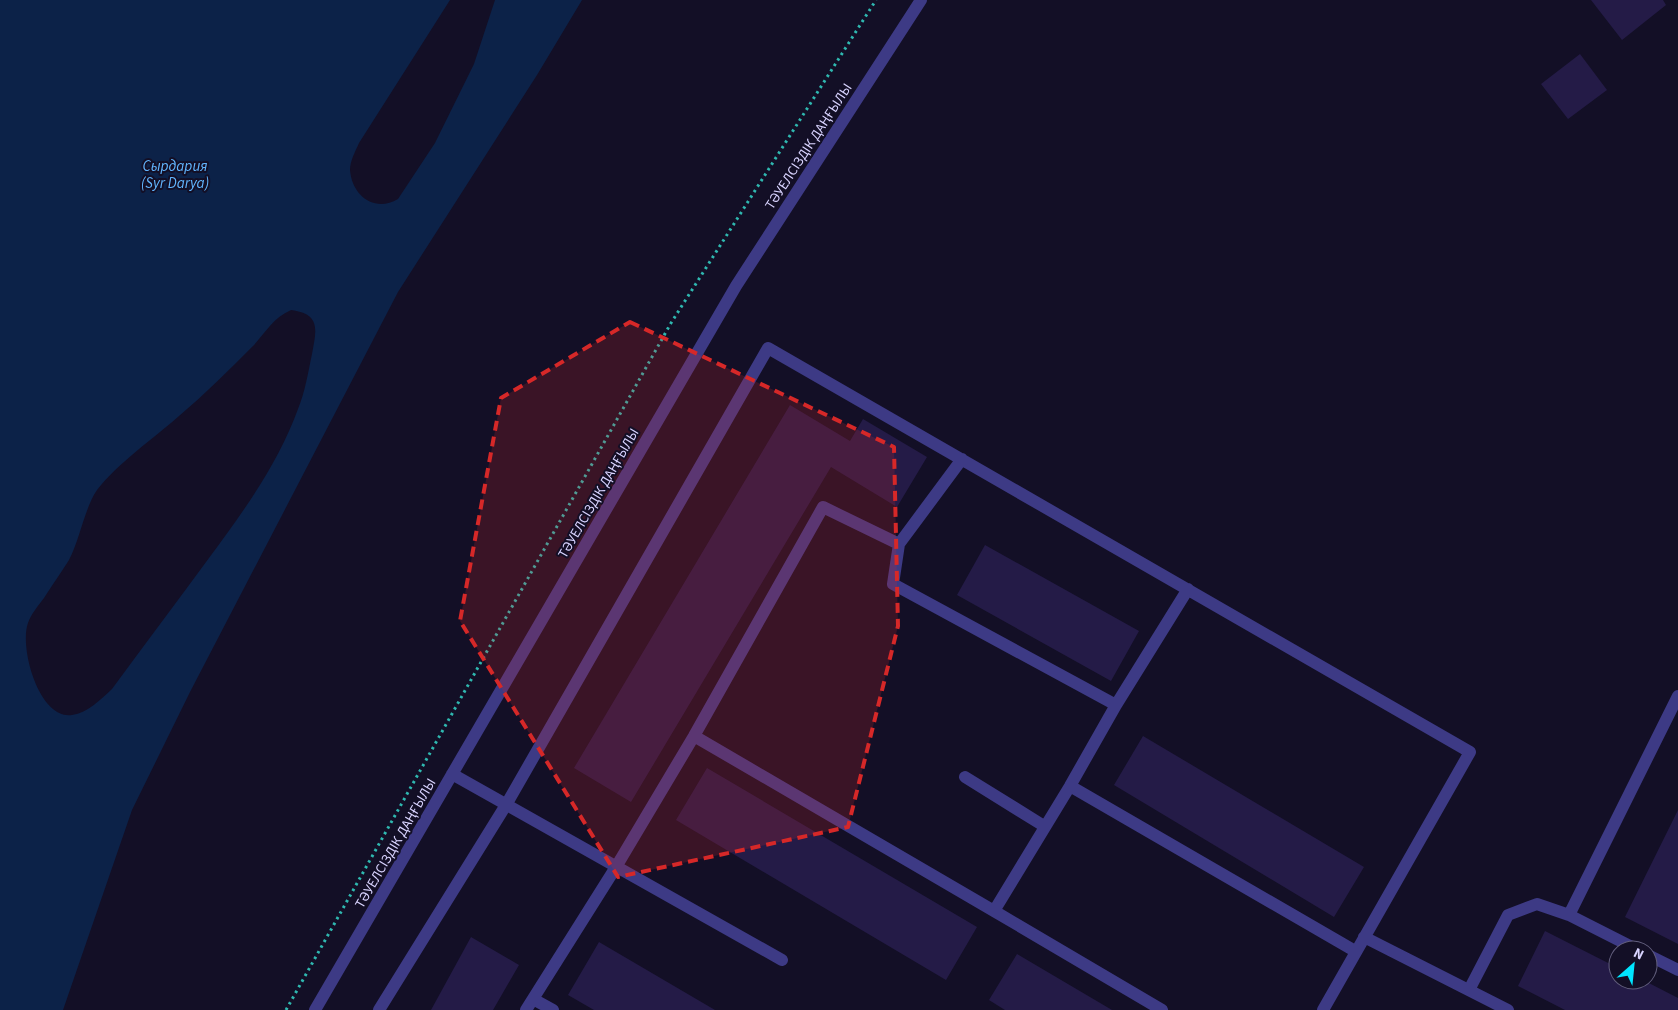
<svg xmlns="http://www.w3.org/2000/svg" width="1678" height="1010" viewBox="0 0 1678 1010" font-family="'Source Sans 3',sans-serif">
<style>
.water{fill:#0c2248;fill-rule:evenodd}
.building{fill:#241b47}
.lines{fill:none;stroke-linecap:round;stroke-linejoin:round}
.path{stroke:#2fb8b0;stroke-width:3;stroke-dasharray:2.5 4;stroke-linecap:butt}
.minor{stroke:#3d3a85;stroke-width:12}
.marked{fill:#d62828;fill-opacity:0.2;stroke:#d62828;stroke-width:4;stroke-dasharray:10 6;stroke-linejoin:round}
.labels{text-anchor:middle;stroke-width:4;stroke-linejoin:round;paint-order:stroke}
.street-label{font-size:14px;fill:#d9d4ff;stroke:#130f26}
.water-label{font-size:15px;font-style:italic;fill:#62b6ff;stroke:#130f26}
</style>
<rect width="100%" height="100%" fill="#130f26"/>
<path class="water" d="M0,0H450L359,143C355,152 350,161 350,170C352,196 375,213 398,199L435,143L474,64L495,0H582L537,75L398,292L190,692L132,810L63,1010H0ZM291,310C322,314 316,331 312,354C308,373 305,392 298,409C278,464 243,512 209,558C177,602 144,645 112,689C101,699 88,713 72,715C39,720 19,647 28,623C31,614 38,606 44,598C52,585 61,573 69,560C80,539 85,507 97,490C117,464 154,438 179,416C205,394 229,370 253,346C266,332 273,318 291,310Z"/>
<path class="building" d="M1591,0H1663L1666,5L1622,40Z
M1580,54L1607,90L1568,119L1541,84Z
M790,405L850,441L863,419L927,457L897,507L831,467L631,802L574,768Z
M985,545L1139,631L1111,681L957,595Z
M1143,736L1364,867L1334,917L1114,785Z
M707,768L977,927L946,980L676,820Z
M1678,810V944L1625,917Z
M1545,931L1618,968V980H1643L1678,998V1010H1565L1518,986Z
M471,937L519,965L493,1010H431Z
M599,942L715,1010H594L568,995Z
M1017,954L1112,1010H1005L989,1000Z"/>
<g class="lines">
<path class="path" d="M286,1010L671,323L876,0"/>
<path class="minor" d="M899,544L893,584L1116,705L1188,589
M694,736L994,911L1070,786L1116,705
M452,774L782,960
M965,777L1044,826
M1070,786L1355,951
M994,911L1162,1010
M1569,915L1678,696
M1364,937L1508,1010
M1648,955L1678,970
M1469,990L1508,915L1537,904L1569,915L1638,950
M533,999L553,1010
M315,1010L736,286L921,0
M379,1010L506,805L768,348L1470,752L1323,1010
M526,1010L616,867L694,736L823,507L899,544L962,459"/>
</g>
<path class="marked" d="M630,322L894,447L898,626L848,827L618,877L460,621L501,398Z"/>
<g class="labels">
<g class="street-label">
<text transform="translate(808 146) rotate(-57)" y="5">ТӘУЕЛСІЗДІК ДАҢҒЫЛЫ</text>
<text transform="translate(598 493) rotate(-60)" y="5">ТӘУЕЛСІЗДІК ДАҢҒЫЛЫ</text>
<text transform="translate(395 843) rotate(-60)" y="5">ТӘУЕЛСІЗДІК ДАҢҒЫЛЫ</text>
</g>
<g class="water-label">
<text x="175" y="171">Сырдария<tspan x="175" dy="17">(Syr Darya)</tspan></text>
</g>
</g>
<g transform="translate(1633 965) rotate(27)"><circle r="24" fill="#130f26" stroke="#625e7d"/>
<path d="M0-4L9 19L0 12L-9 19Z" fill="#00e5ff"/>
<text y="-8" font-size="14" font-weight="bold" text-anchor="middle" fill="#d9d4ff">N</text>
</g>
</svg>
